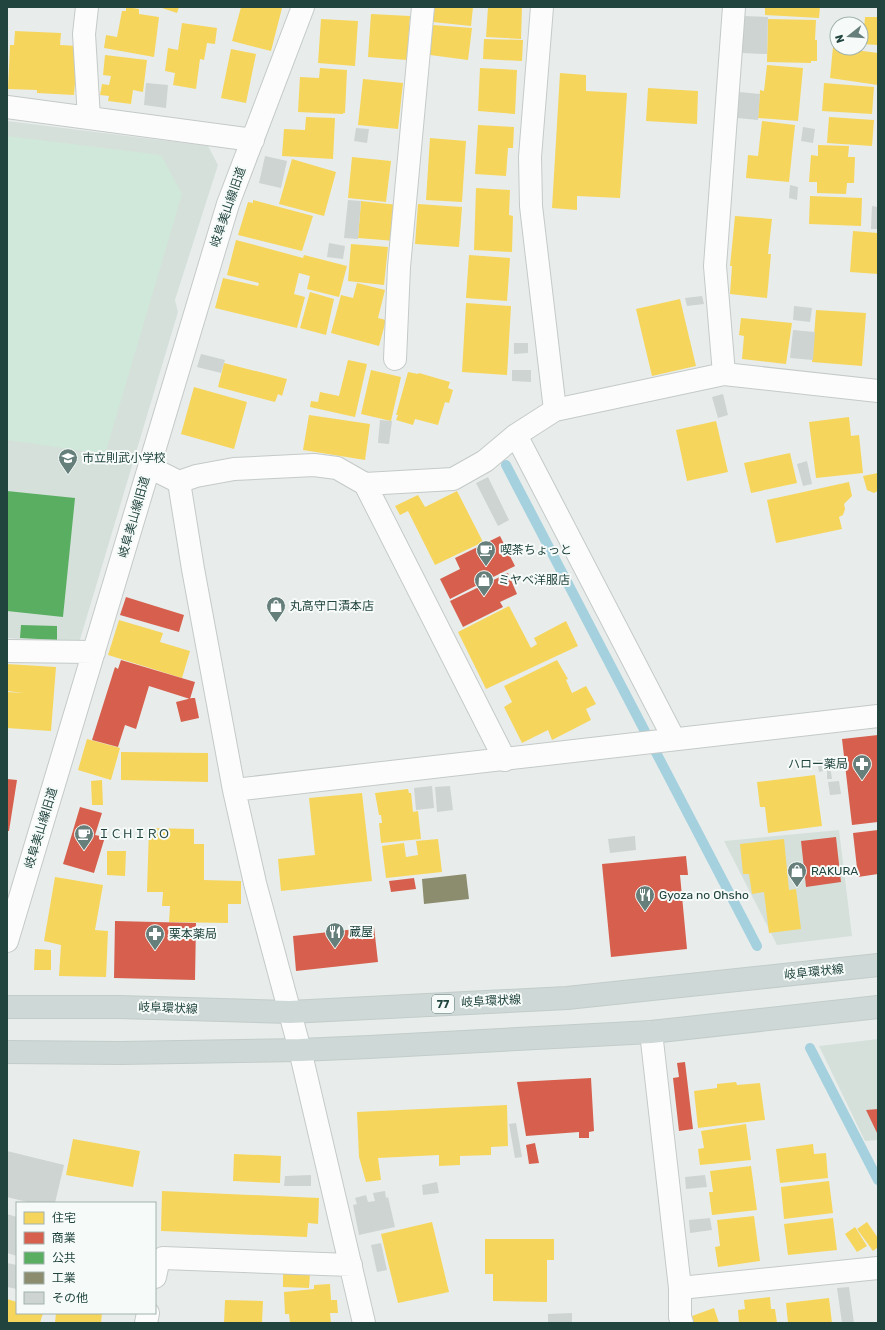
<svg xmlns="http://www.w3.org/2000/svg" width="885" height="1330" viewBox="0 0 885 1330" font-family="Rubik,'Noto Sans JP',sans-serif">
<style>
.built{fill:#d5e0db}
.green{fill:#d0e8d9}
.homes{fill:#f6d55c}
.shops{fill:#d6604d}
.public{fill:#5aae61}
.industry{fill:#8c8c6e}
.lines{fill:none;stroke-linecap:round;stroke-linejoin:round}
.stream{stroke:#a5d1df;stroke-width:10}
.building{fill:#ced4d2}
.minor-casing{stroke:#c4cac8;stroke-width:24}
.major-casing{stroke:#c2ccca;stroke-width:24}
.minor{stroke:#fcfcfc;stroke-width:22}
.major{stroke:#ced8d7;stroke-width:22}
.labels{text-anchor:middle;stroke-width:4;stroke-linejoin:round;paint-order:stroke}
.shield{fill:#f6fbf9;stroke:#617b76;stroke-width:1}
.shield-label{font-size:11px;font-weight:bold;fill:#21443e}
.street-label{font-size:12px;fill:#21443e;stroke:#f6fbf9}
.poi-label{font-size:12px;fill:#21443e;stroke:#f6fbf9;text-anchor:start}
</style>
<rect width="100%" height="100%" fill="#e8edeb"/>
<path class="built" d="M7,121L208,146L218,165L175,300L178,312L79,643L7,638Z
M839,830L852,936L777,945L724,841Z
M878,1039V1140L865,1141L819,1046Z"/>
<path class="green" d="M7,136L161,155L182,194L105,454L7,440Z"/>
<path class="homes" d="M126,7L139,9V14L159,17L154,57L104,48L106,35L117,37L122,11H126Z
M159,7H179L177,13Z
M241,7L282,8L271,51L232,41Z
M435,7H473L471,26L433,22Z
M488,7H522L521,39L486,37Z
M765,7H820L819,18L765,15Z
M371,14L410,16L407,60L368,57Z
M865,17H878V45L861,44V28H864Z
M321,19L358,21L355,66L318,63Z
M768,19L816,20L815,40H817V61H811V63L767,62Z
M182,23L217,28L215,44L207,43L204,60L200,59L196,89L173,85L175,73L165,71L168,48L178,50Z
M433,25L472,28L468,60L430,55Z
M15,31L61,33L60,45L78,46L74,95L37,93V90L8,89L10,45H14Z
M484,39L523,40L522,61L483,59Z
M833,47L878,53V85L830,78Z
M231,49L256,54L246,103L221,98Z
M105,55L147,60L143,92L133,90L131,104L108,101L109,96L100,95L102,84L109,85L111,76L103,75Z
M767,65L803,68L798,121L758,118L760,90L764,91Z
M320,68L347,70L345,113H343V114L298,112L300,77L319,78Z
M480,68L517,70L515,114L478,111Z
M560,73L586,75V91L627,93L620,198L577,196V210L552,208Z
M363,79L403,83L398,129L358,125Z
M824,83L874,87L872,114L822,111Z
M648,88L698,91L697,124L646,121Z
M306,117L335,118L333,159L282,156L284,129L305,130Z
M829,117L874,120L872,146L827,143Z
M762,121L795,125L789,182L746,178L748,155L758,156Z
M478,125L514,127L513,148H508L506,176L475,174Z
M430,138L466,141L462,202L426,200Z
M818,145L849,146L848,157H855L854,183H847L846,194L817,193V182H809L811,155L818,156Z
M352,157L391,161L386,202L348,198Z
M292,159L336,172L324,216L279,204Z
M476,188L510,190L509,215L513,216L512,252L474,250Z
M810,196L862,198L861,226L809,224Z
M253,200L313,216L302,251L238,235L248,202L253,203Z
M361,201L398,205L395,241L358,238Z
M418,204L462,207L459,247L415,244Z
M735,216L772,219L768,254H771L767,298L730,294L732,266H730Z
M853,231L878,233V274L850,272Z
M236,240L303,258L304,255L347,266L339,297L307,289L310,276L299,273L294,294L305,297L297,328L215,308L223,278L258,286L259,283L227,275Z
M351,244L388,247L384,285L348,281Z
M469,255L510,258L507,301L466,298Z
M357,283L385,290L378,318L386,320L379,346L331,333L341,295L353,298Z
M310,292L334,299L326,335L300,328Z
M680,299L696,366L652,376L636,309Z
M466,303L511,306L507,375L462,372Z
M816,310L866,313L862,366L812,362Z
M741,318L792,323L786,364L742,359L744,336L739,335Z
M348,360L367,364L355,417L310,407L311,401L318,402L320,392L339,396Z
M224,363L287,379L282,396L278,394L275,402L218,387Z
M371,370L401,377L391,421L361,414Z
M408,372L418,374L419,373L450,382L448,388L453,390L449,403L445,402L438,425L415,419L413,425L396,420L398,415H396Z
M194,387L247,402L234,449L181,434Z
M309,415L370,424L365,460L303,450Z
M849,417L851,436L859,435L863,473L816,478L809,422Z
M716,421L728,472L687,481L676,430Z
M790,453L797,483L751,493L744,463Z
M878,473V491L874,493L867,490L863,476Z
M849,482L852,496L844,504L845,509L843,515L839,517L842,529L776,543L767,500Z
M457,491L483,542L435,565L408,511L400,515L395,506L418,495L425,507Z
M509,606L531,648L537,644L534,638L566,621L578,646L486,689L458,632Z
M119,620L163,633L160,642L190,651L182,678L108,655Z
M557,660L568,679L566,680L572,693L586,686L596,704L586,709L591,720L552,740L548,730L522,743L504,707L512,702L504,686Z
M7,664L56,667L51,731L7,728V692L24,693L7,691Z
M87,739L120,748L111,780L78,770Z
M121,752L208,753V782L121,780Z
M815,775L822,826L768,833L765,807H760L757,782Z
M102,780L103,805H92L91,781Z
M408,789L409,793H411L413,812L418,811L421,839L381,843L379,823H382L381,815H379L375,793Z
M362,793L372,881L281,891L278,859L315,855L309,798Z
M149,828L194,829V844H204V880L241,881V904H228V923L169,922L170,906H162L163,892H147Z
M438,839L442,872L386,878L382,846L404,843L406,857L418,855L416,841Z
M784,839L789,890L796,889L801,929L769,933L764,892L752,894L749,874H743L740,844Z
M107,851H126L125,876L107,875Z
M55,877L103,885L95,930L108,931L106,977L59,976L61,945L44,941Z
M35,949L51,950V970H34Z
M736,1082L737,1085L760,1083L765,1120L698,1128L694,1091L717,1088V1084Z
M507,1105L508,1146L491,1147V1155L460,1156V1165L439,1166V1155L378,1158L381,1180L366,1182L359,1157L357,1112Z
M746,1124L751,1160L700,1165L698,1149L704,1148L701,1131Z
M73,1139L140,1151L133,1187L66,1175Z
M813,1144L814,1154L826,1153L828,1178L780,1183L776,1149Z
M234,1154L281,1156L280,1183L233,1181Z
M751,1166L757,1210L712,1215L709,1192H713L710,1171Z
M829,1181L833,1213L784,1219L781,1187Z
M162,1191L319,1198L318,1224L308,1223L307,1237L161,1231Z
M754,1216L760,1261L718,1267L715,1247L720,1246L717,1220Z
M833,1218L837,1250L788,1255L784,1224Z
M432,1222L449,1292L398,1303L381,1234Z
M867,1222L878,1238V1247L873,1251L857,1229Z
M855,1227L867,1246L857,1252L845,1234Z
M485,1239H554V1260H547V1302L493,1301V1274H485Z
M283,1273L310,1274L309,1288L283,1287Z
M330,1284L331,1300H337L338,1313H330L331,1323H290L289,1314H285L284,1292L314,1289V1285Z
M770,1297L771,1309H775L777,1323H739L738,1310L745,1309L744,1300Z
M829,1298L832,1323H788L786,1303Z
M7,1299L17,1302V1313H43L40,1323H7Z
M225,1300L263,1301L262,1323H224Z
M714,1308L719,1323H694L692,1316Z
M56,1313H102L101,1323H55Z"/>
<path class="shops" d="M500,536L515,566L450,599L440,579L460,569L455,558Z
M508,573L517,594L500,602L503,607L463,627L450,601Z
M126,597L184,615L179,632L120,615Z
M121,660L195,682L190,699L149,686L136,729L125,725L118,747L92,740L115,667L118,669Z
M192,698H195L199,718L181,722L176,702Z
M878,735V822L852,825L842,739Z
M7,779L17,780L9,831H7Z
M80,807L102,813L95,835L105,837L94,873L63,864Z
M878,830V874L858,877L853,833Z
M836,837L841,882L806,887L801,841Z
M686,856L688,875H680L687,949L611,957L602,864Z
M414,878L416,889L391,892L389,881Z
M115,921L196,923L195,980L114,978Z
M374,927L378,962L296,971L293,936Z
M685,1062L693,1129L679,1131L673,1078L679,1077L677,1063Z
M591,1078L594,1131L589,1132V1138H579V1132L526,1136L517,1082Z
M878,1109V1135L866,1110Z
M535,1143L539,1163L529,1164L526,1145Z"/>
<path class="public" d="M7,491L75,498L63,617L7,611Z
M21,625L57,626V640L20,638Z"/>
<path class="industry" d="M466,874L469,899L424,904L422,879Z"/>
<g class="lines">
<path class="stream" d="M506,465L757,946
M810,1048L878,1180"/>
</g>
<path class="building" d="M743,16L768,17L767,54L742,53Z
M146,83L168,85L166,108L144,105Z
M739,92L760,94L758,120L737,118Z
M803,127L815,129L813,143L801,141Z
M356,128L369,129L367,143L354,141Z
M265,156L287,161L281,188L259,183Z
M790,185L798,187L797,200L789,198Z
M348,200L361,201L358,239L344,238Z
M872,206L878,207V229H871Z
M329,243L345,246L343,259L327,257Z
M702,296L704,304L687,306L685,298Z
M794,306L812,308L810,322L793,320Z
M793,330L815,332L813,360L790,358Z
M514,343H528V353L514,354Z
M201,354L225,360L221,373L197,367Z
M512,370H531V382L512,381Z
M723,394L728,415L718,418L712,397Z
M380,420L392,421L389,444L378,443Z
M807,461L812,484L803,486L797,464Z
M488,477L509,520L498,526L476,483Z
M817,760H821L823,771L819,772Z
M830,766L832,779H827V767Z
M839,781L841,794L830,795L828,782Z
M432,786L434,808L416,810L414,788Z
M450,786L453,810L437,812L435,787Z
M635,836L636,850L610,853L608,839Z
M516,1123L522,1157L515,1158L509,1124Z
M7,1151L64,1165L55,1203H31L7,1197Z
M311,1175V1186H284L285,1176Z
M705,1175L707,1187L686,1189L685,1177Z
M437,1182L439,1193L423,1195L422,1185Z
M385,1191L386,1198L388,1197L395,1227L359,1235L353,1205L357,1204L355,1198L366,1195L368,1202L375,1201L373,1193Z
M7,1214L17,1217V1256L7,1253Z
M710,1218L712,1230L690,1233L689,1220Z
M381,1243L387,1270L377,1272L371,1245Z
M7,1263L17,1265V1289L7,1287Z
M849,1287L854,1323H842L837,1288Z
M572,1313V1323H548V1314Z"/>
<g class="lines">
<g class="minor-casing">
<path id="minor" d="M87,7L84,34L89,118
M542,7L530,157L531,206L555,410L724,374L878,391
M7,107L253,140
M395,359L399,267L423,7
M724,374L715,266L734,7
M516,435L674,739
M149,467L179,482L193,569L234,790L255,883L300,1050L364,1323
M179,482L196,476L234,469L314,465L337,468L365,484
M7,651L94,652
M505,760L365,484L453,479L485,461L516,435L555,410
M234,790L878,716
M7,941L228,204L303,7
M651,1032L680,1288L878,1268
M155,1277L158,1263L163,1258L351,1265
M680,1288V1317L682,1323
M146,1323L148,1313"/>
</g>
<g class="major-casing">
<path id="major" d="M7,1007H119L290,1012L567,998L878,965
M7,1052L120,1053L300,1050L369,1047L651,1032L878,1007"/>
</g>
<use href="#minor" class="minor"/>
<use href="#major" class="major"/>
</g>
<defs>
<g id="school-pin" transform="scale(1)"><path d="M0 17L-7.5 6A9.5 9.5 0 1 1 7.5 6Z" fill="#677f7b" stroke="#f6fbf9"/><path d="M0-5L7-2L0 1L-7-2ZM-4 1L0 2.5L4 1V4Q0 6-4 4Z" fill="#fff"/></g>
<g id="cafe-pin" transform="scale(1)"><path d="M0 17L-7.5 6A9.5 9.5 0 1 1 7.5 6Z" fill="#677f7b" stroke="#f6fbf9"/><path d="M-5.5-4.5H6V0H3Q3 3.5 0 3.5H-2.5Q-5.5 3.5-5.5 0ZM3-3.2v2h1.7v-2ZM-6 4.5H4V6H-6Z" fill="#fff"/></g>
<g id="shop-pin" transform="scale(1)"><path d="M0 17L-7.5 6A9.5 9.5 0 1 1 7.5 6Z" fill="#677f7b" stroke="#f6fbf9"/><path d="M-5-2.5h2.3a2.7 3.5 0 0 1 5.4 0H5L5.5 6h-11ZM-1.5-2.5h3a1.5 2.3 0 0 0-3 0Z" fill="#fff"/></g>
<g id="pharmacy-pin" transform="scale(1)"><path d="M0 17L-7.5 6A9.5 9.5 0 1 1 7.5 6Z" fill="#677f7b" stroke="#f6fbf9"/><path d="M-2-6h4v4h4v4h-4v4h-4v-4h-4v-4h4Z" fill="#fff"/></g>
<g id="restaurant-pin" transform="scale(1)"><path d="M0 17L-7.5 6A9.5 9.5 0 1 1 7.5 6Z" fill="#677f7b" stroke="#f6fbf9"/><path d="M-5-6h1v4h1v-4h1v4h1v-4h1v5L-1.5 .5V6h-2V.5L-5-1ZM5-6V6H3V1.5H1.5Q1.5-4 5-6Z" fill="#fff"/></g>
</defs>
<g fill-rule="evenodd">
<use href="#school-pin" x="68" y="458"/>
<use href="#cafe-pin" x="486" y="550"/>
<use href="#shop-pin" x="484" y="580"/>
<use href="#shop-pin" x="276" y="606"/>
<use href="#pharmacy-pin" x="862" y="764"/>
<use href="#cafe-pin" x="84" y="834"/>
<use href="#shop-pin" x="797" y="871"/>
<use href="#restaurant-pin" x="645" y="895"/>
<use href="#restaurant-pin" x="335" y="932"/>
<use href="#pharmacy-pin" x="155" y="934"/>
</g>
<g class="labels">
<rect class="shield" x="432" y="995" width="22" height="18" rx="3"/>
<g class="shield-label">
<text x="443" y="1008">77</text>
</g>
<g class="street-label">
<text transform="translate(228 207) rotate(-71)" y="4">岐阜美山線旧道</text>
<text transform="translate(134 517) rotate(-74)" y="4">岐阜美山線旧道</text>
<text transform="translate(41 828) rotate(-73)" y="4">岐阜美山線旧道</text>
<text transform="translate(814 972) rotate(-6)" y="4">岐阜環状線</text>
<text transform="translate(491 1001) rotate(-3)" y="4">岐阜環状線</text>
<text transform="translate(168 1008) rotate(2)" y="4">岐阜環状線</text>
</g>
<g class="poi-label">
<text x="82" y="462">市立則武小学校</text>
<text x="500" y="554">喫茶ちょっと</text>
<text x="498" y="584">ミヤベ洋服店</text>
<text x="290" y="610">丸高守口漬本店</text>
<text x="848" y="768" text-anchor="end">ハロー薬局</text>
<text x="98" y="838">ＩＣＨＩＲＯ</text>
<text x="811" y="875">RAKURA</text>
<text x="659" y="899">Gyoza no Ohsho</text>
<text x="349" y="936">蔵屋</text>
<text x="169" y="938">栗本薬局</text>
</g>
</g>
<rect width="885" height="1330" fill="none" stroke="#21443e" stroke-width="16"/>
<rect x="16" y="1202" width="140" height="112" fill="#f6fbf9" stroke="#a1b2ae"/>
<rect x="24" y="1212" width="20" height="12" fill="#f6d55c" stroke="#a1b2ae"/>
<text x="52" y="1222" font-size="12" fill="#21443e">住宅</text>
<rect x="24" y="1232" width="20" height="12" fill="#d6604d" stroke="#a1b2ae"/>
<text x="52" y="1242" font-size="12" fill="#21443e">商業</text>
<rect x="24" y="1252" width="20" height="12" fill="#5aae61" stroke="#a1b2ae"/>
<text x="52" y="1262" font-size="12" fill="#21443e">公共</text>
<rect x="24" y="1272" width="20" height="12" fill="#8c8c6e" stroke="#a1b2ae"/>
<text x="52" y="1282" font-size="12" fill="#21443e">工業</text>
<rect x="24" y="1292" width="20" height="12" fill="#ced4d2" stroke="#a1b2ae"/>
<text x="52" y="1302" font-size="12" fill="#21443e">その他</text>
<g transform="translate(849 36) rotate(253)"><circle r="19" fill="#f6fbf9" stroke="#a1b2ae"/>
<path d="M0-3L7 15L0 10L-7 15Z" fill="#677f7b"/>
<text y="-6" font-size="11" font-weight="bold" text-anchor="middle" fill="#21443e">N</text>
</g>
</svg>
